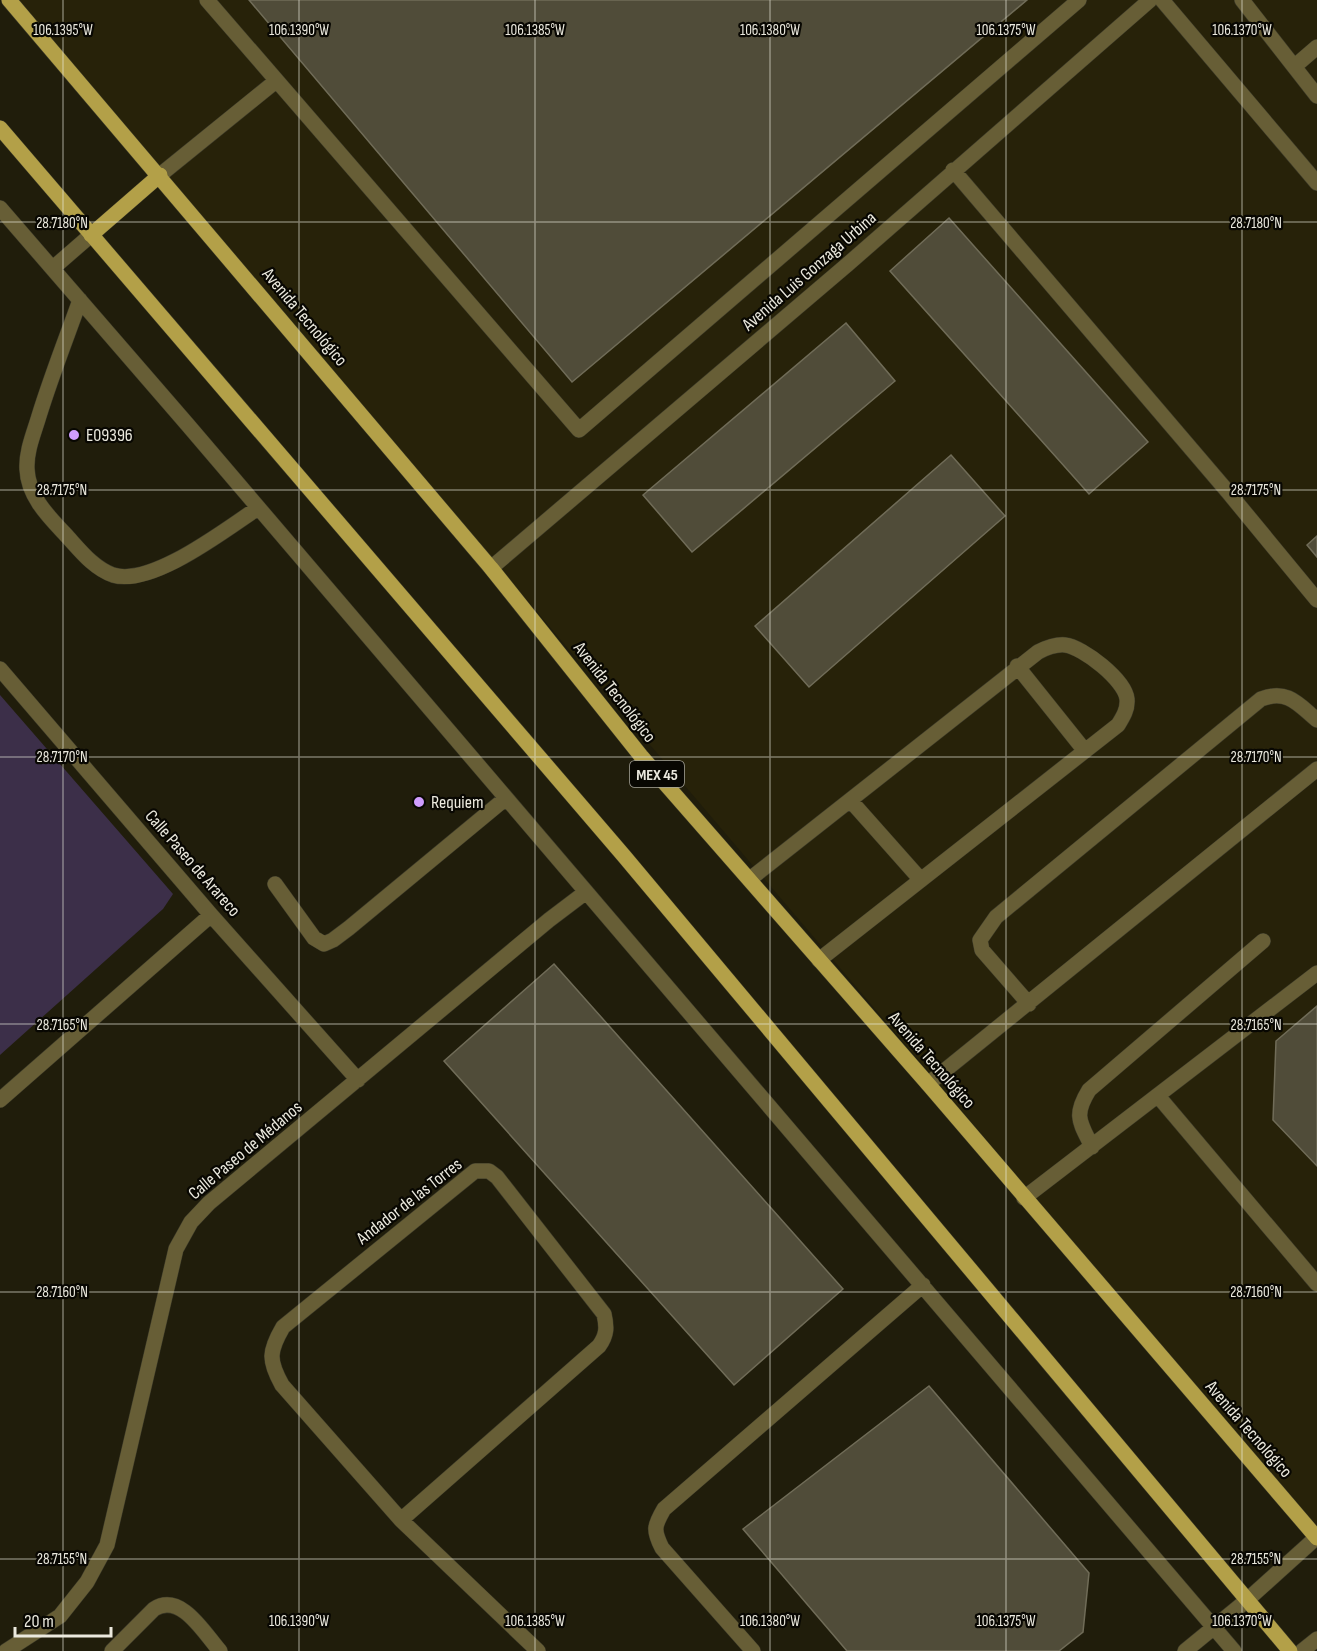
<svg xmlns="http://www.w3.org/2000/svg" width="1317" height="1651" viewBox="0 0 1317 1651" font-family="'Sofia Sans Condensed',sans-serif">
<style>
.built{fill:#272209}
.green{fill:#3c2f49}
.building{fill:#504c39;stroke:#706c58;stroke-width:1.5}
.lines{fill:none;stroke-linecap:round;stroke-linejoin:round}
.minor-casing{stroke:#3c3a29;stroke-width:16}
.major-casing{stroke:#3c3a29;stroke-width:16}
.minor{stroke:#675e36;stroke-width:15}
.major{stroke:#b3a048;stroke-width:15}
.ticks{fill:none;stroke:#ebe9de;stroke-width:1.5;stroke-opacity:0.45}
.poi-dot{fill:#d09dff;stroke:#080702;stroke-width:2}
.labels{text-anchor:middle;stroke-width:4.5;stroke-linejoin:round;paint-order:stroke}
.shield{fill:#080702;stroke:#a7a59c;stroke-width:1.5}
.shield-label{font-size:16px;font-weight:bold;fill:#ebe9de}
.street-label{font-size:18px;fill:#ebe9de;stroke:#080702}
.poi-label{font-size:18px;fill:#ebe9de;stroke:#080702;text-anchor:start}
.ticks-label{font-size:15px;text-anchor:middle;fill:#ebe9de;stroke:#080702;stroke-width:4.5;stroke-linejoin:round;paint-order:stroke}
</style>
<rect width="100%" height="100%" fill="#201d0b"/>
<path class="built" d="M18,0H1317V1528L163,173Z"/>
<path class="green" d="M0,695L173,894L163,909L0,1055Z"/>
<path class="building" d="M249,0H1027L572,382Z
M949,218L1148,442L1089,494L890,271Z
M846,323L895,381L692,552L643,495Z
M951,455L1005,516L809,687L755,626Z
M1317,536V557L1307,545Z
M554,964L843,1289L734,1385L444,1061Z
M1317,1006V1166L1273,1120L1276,1041Z
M929,1386L1089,1573L1083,1632L1059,1651H847L743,1529Z"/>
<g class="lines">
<g class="minor-casing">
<path id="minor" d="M207,0L579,430L1079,0
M1162,0L1317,183
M1242,0L1317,96
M1295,66L1317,47
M953,170L1228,492L1317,600
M160,175L276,81
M0,208L187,424L1234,1651
M53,268L91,235
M80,300C66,339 51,377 39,416C34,433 26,451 27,469C28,496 48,516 65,534C79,549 93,568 113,575C152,587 226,529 258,508
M491,568L848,264L1150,0
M1017,666L1085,751
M0,669L211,915L358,1080
M850,800L921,880
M750,879L1038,652C1046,648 1055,644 1065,645C1083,647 1125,680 1127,699C1128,709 1123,717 1118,725L819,960
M275,884L314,938L324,944L333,940L349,928L506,798
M1029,1004L982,950L980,940L996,917L1261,699C1288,689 1298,704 1317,720
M928,1084L1317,769
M1158,1096L1317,1284
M0,1100L211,915
M1092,1147C1080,1122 1073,1116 1089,1090L1263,941
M1024,1198L1317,973
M401,1520L599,1346C607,1335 607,1327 604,1314L497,1177L489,1171H475L283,1327C269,1351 268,1360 282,1385L401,1520L538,1651
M6,1651L60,1616L87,1582L107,1545L176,1249L191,1222L209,1203L549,920L586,892
M112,1651L154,1609C181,1592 204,1633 220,1651
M753,1651L662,1548C653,1530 654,1526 664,1509L923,1285
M1185,1651L1246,1601L1317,1537
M1302,1651L1317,1639"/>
</g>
<g class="major-casing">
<path id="major" d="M9,0L491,568L641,756L928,1084L1317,1538
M0,128L624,856L1290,1651
M91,235L160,175"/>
</g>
<use href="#minor" class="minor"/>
<use href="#major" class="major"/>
</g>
<path class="ticks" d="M63,0V1651M299,0V1651M535,0V1651M770,0V1651M1006,0V1651M1242,0V1651M0,222H1317M0,490H1317M0,757H1317M0,1024H1317M0,1292H1317M0,1559H1317"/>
<g class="poi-dot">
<circle cx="74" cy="435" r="6"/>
<circle cx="419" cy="802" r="6"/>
</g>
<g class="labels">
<rect class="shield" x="630" y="761" width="54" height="26" rx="4.5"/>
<g class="shield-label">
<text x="657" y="780">MEX 45</text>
</g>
<g class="street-label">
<text transform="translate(809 271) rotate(-41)" y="6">Avenida Luis Gonzaga Urbina</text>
<text transform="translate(305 317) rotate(50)" y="6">Avenida Tecnológico</text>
<text transform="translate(615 692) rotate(52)" y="6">Avenida Tecnológico</text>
<text transform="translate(193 863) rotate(49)" y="6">Calle Paseo de Arareco</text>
<text transform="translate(932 1060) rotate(49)" y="6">Avenida Tecnológico</text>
<text transform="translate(245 1150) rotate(-40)" y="6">Calle Paseo de Médanos</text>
<text transform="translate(409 1201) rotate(-38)" y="6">Andador de las Torres</text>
<text transform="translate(1249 1429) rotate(49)" y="6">Avenida Tecnológico</text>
</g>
<g class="poi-label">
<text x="86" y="441">E09396</text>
<text x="431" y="808">Requiem</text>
</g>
</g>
<g class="ticks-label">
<text x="63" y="35">106.1395°W</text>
<text x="299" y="35">106.1390°W</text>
<text x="535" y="35">106.1385°W</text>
<text x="770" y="35">106.1380°W</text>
<text x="1006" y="35">106.1375°W</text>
<text x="1242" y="35">106.1370°W</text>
<text x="62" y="228">28.7180°N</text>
<text x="1256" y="228">28.7180°N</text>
<text x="62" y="495">28.7175°N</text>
<text x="1256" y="495">28.7175°N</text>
<text x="62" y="762">28.7170°N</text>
<text x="1256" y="762">28.7170°N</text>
<text x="62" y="1030">28.7165°N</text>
<text x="1256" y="1030">28.7165°N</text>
<text x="62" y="1297">28.7160°N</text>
<text x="1256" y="1297">28.7160°N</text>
<text x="62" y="1564">28.7155°N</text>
<text x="1256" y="1564">28.7155°N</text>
<text x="299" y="1626">106.1390°W</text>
<text x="535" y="1626">106.1385°W</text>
<text x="770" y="1626">106.1380°W</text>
<text x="1006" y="1626">106.1375°W</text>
<text x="1242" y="1626">106.1370°W</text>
</g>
<path d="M15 1627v9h96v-9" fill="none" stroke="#ebe9de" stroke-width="3"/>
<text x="24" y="1627" font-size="18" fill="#ebe9de" stroke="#080702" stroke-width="4.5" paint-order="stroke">20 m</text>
</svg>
